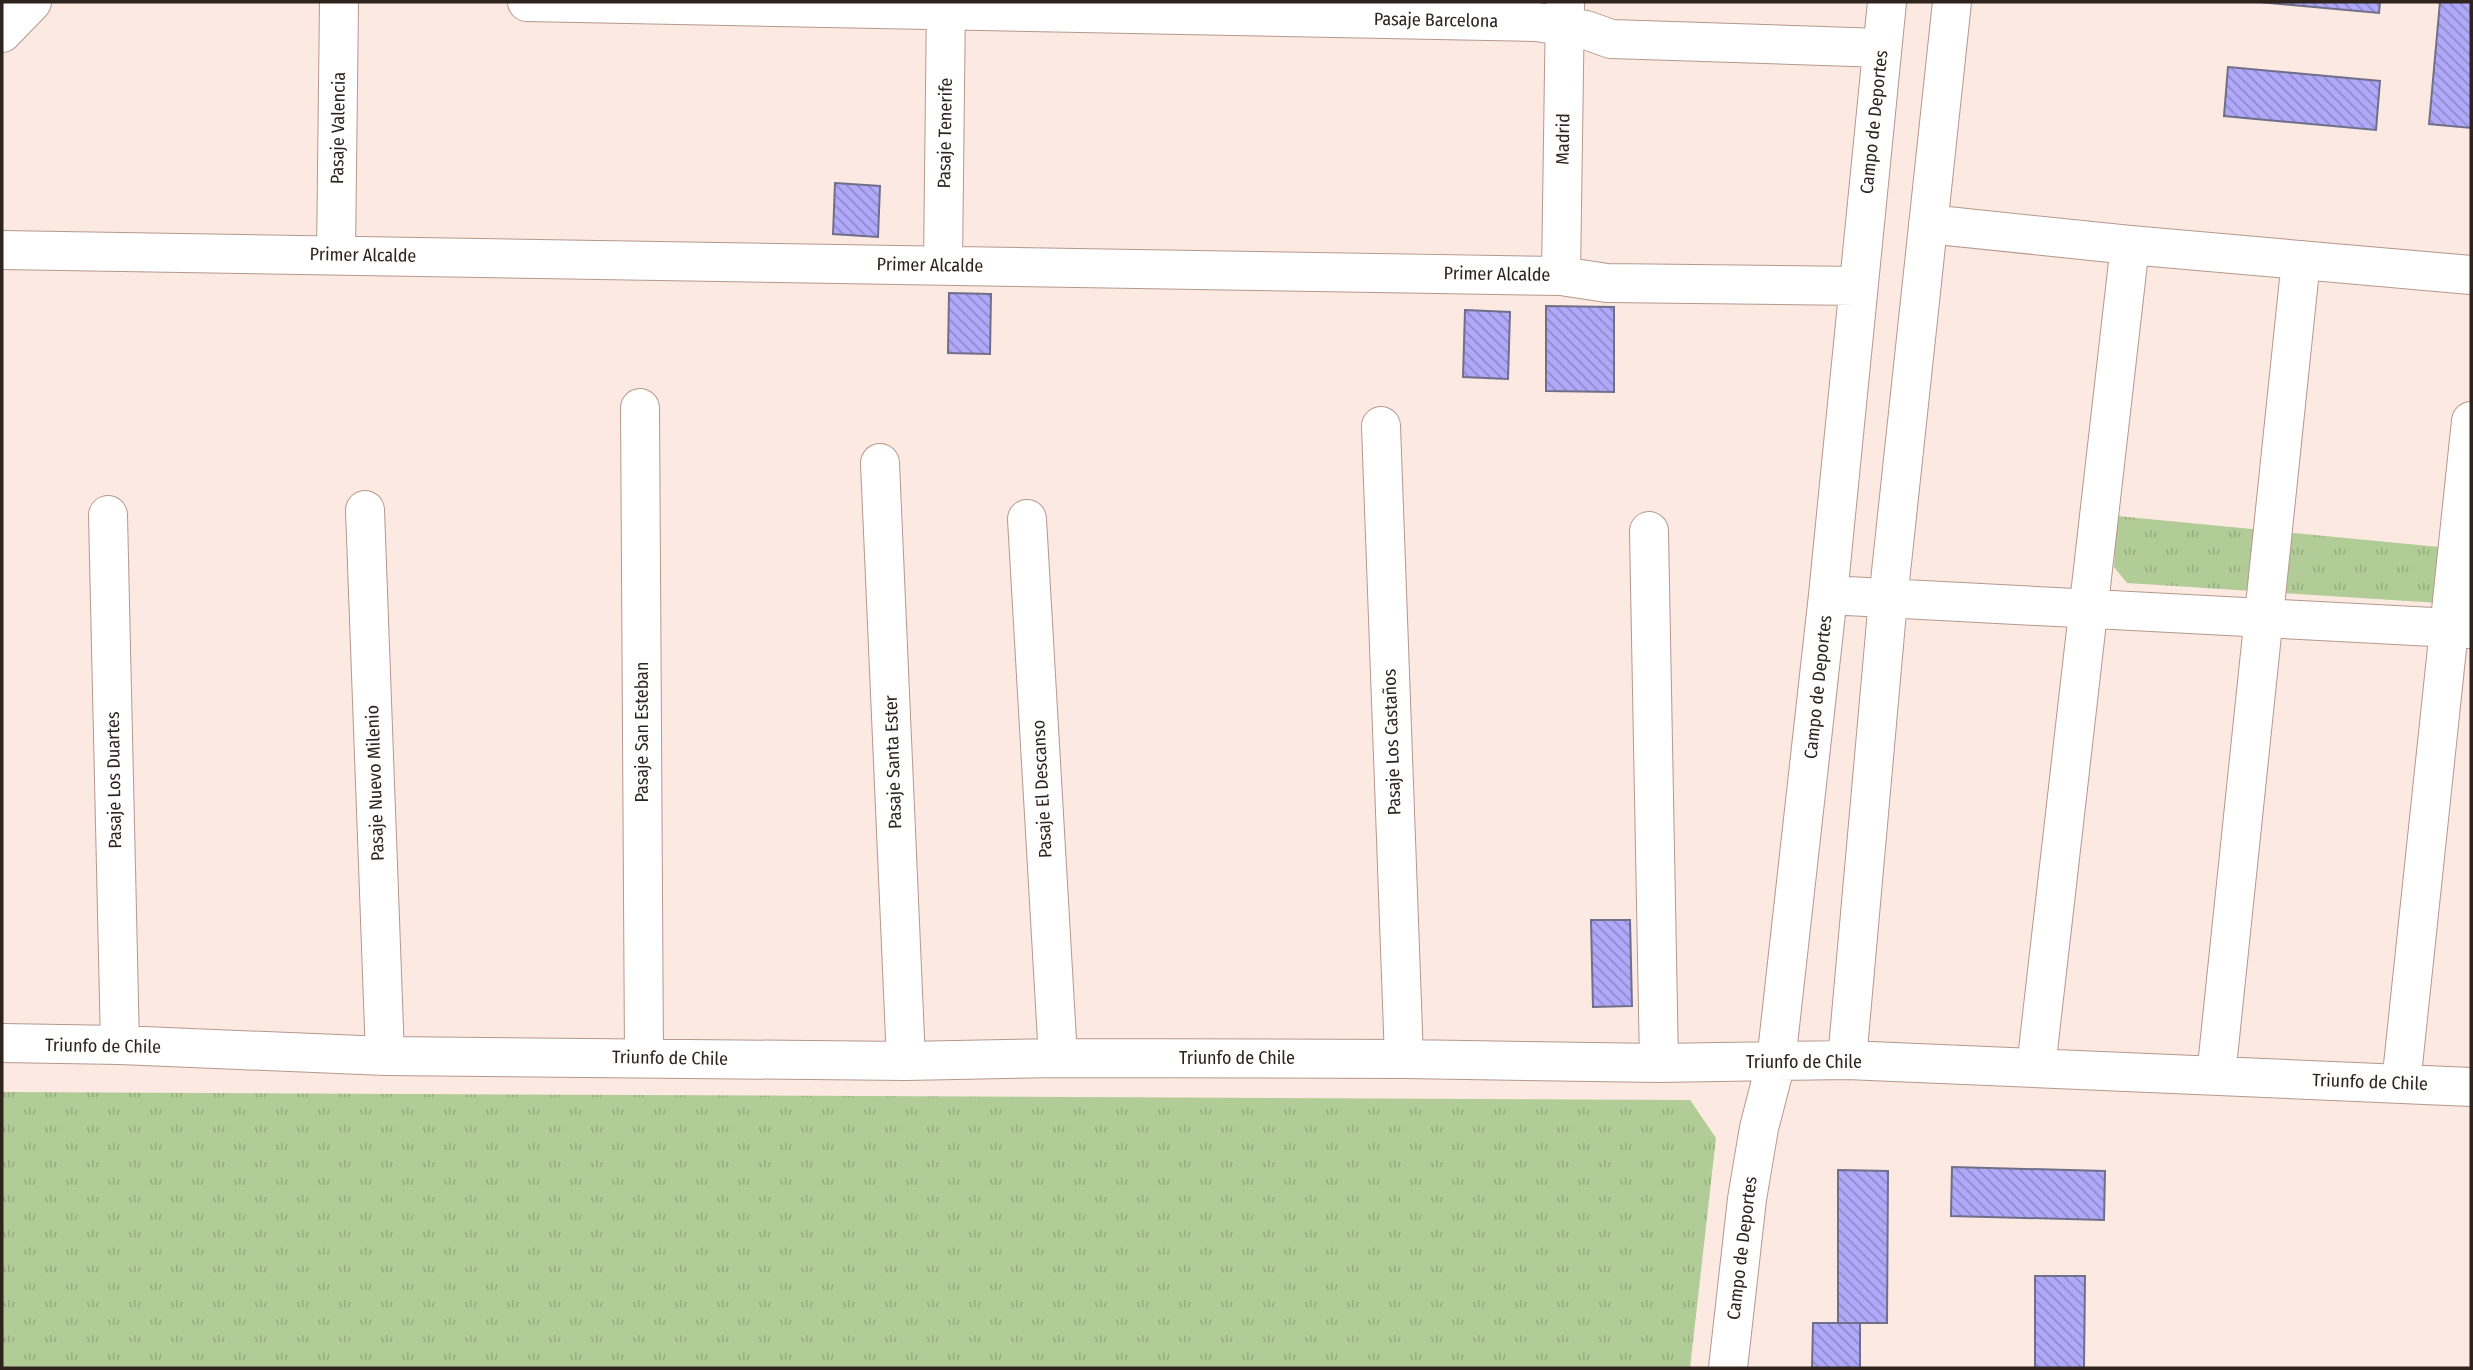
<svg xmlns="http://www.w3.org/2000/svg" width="2473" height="1370" viewBox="0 0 2473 1370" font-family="'Fira Sans Condensed',sans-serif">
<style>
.grass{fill:url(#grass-tufts)}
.building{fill:url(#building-back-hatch);stroke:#706f89;stroke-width:2}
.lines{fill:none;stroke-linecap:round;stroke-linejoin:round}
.street-casing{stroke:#b6988c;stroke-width:40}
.street{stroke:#fff;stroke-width:38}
.labels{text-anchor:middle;stroke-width:5;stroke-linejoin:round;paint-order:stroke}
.street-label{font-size:18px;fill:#2f231e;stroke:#fff}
</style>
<defs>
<pattern id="grass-tufts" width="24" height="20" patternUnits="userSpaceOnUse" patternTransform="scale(1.75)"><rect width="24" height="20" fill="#b1cc96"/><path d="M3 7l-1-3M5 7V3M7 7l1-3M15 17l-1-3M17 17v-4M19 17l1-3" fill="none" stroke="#99af81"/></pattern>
<pattern id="building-back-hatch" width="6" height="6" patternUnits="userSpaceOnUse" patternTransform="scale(1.75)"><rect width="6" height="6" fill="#b0a9fa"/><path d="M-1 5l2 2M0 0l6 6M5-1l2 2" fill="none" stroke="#9089ca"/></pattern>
</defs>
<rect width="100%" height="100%" fill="#fce9e1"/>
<path class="grass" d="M2117,516L2471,550V605L2127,583L2114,567Z
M2,1092L1690,1100L1716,1138L1690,1368H2Z"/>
<path class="building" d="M2259,2H2380L2379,13Z
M2440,2H2471V128L2429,124Z
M2228,67L2380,81L2376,130L2224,116Z
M835,183L880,186L878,237L833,234Z
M949,293L991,294L990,354L948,353Z
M1546,306L1614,307V392L1546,391Z
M1465,310L1510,312L1508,379L1463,377Z
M1591,920H1630L1632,1006L1593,1007Z
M1952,1167L2105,1171L2104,1220L1951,1216Z
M1838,1170L1888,1171L1887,1323H1838Z
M2035,1276H2085L2084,1368H2035Z
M1813,1323H1860V1368H1812Z"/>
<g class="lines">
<g class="street-casing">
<path id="street" d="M527,2L1537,22L1586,30L1611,39L1882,48
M2,33L32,2
M1928,224L2130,245L2471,275
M2,250L1561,276L1607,283L1857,286
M336,255L339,2
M943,265L946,2
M1561,276L1565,2
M640,408L644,1057
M1381,426L1404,1059
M880,463L906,1061
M365,510L385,1056
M108,515L120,1045
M1027,519L1058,1058
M1649,531L1659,1063
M1828,595L2471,629
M2,1043L120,1045L385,1056L906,1061L1058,1058L1404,1059L1659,1063L1847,1060L2471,1087
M1847,1060L1888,600L1952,2
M2036,1068L2130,245
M2216,1076L2301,260
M2401,1084L2471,421
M1728,1368L1747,1199L1759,1128L1776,1062L1828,595L1887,2"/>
</g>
<use href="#street" class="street"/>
</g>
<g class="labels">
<g class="street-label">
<text transform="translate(1436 20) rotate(1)" y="6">Pasaje Barcelona</text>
<text transform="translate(1874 122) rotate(-84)" y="6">Campo de Deportes</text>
<text transform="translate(338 128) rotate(-89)" y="6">Pasaje Valencia</text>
<text transform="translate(945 133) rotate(-89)" y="6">Pasaje Tenerife</text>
<text transform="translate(1563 139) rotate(-89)" y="6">Madrid</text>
<text transform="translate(363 255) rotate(1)" y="6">Primer Alcalde</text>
<text transform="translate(930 265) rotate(1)" y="6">Primer Alcalde</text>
<text transform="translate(1497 274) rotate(1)" y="6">Primer Alcalde</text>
<text transform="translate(1818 687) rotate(-84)" y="6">Campo de Deportes</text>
<text transform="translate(642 732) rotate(-90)" y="6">Pasaje San Esteban</text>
<text transform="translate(1392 742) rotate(-92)" y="6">Pasaje Los Castaños</text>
<text transform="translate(893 762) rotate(-92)" y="6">Pasaje Santa Ester</text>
<text transform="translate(114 780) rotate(-91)" y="6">Pasaje Los Duartes</text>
<text transform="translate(375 783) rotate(-92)" y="6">Pasaje Nuevo Milenio</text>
<text transform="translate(1042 789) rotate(-93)" y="6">Pasaje El Descanso</text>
<text transform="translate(103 1046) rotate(1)" y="6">Triunfo de Chile</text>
<text transform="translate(670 1058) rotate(1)" y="6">Triunfo de Chile</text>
<text x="1237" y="1064">Triunfo de Chile</text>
<text x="1804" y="1068">Triunfo de Chile</text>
<text transform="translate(2370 1082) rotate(2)" y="6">Triunfo de Chile</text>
<text transform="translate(1742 1248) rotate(-83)" y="6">Campo de Deportes</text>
</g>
</g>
<rect width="2473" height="1370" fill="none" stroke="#2f231e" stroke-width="7"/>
</svg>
